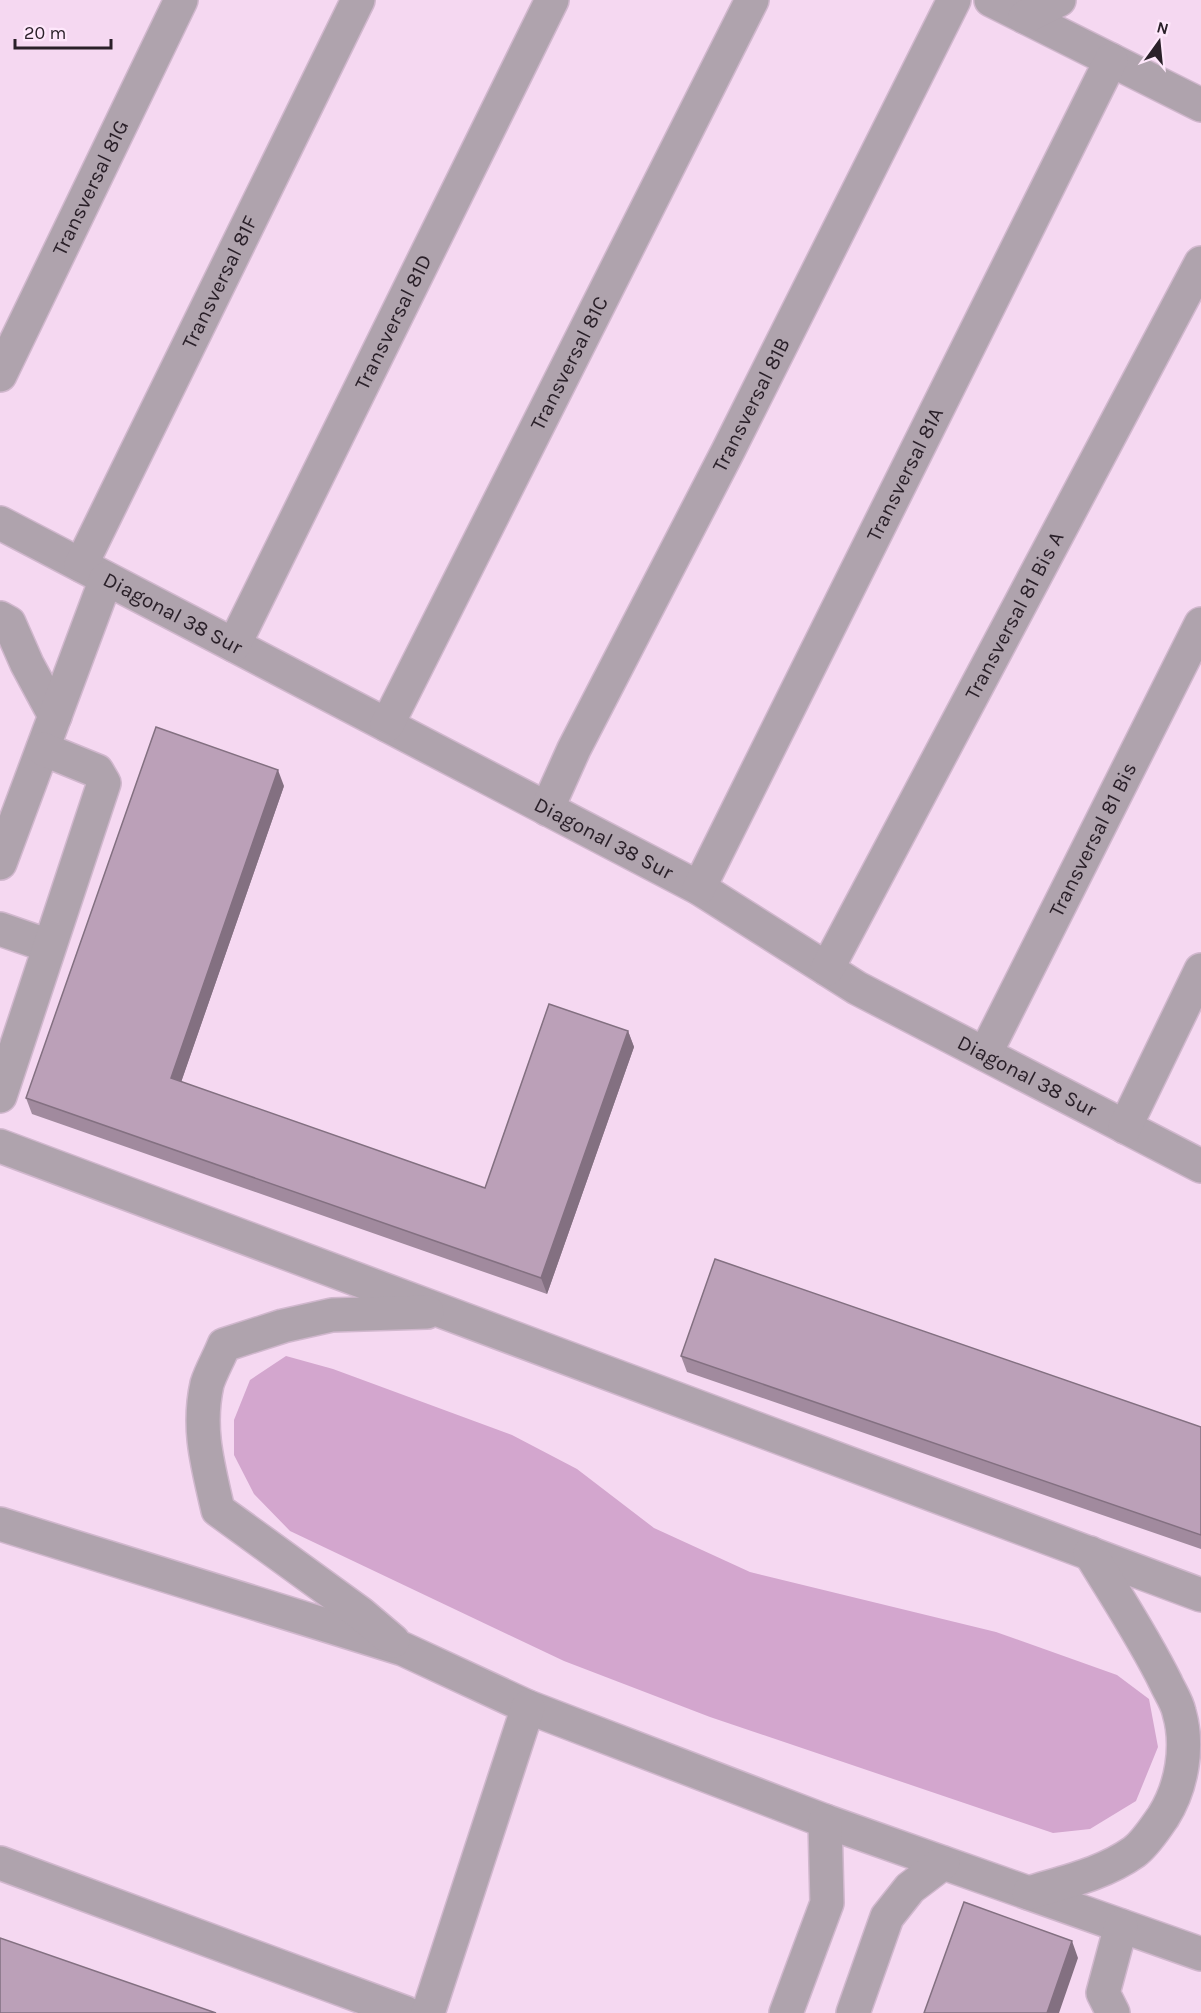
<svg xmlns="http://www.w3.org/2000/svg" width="1201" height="2013" viewBox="0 0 1201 2013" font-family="Karla,sans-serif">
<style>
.green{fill:#d3a6ce}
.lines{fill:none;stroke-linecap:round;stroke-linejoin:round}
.minor-casing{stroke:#d0b7cd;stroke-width:36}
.minor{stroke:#afa3ad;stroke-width:33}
.wall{fill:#a18a9e}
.shaded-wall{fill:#837081}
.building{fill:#bba0b8;stroke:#837081;stroke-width:1.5}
.labels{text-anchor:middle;stroke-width:4.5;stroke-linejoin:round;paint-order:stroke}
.street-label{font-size:21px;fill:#2a2029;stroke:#fee7fb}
</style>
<rect width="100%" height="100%" fill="#f5d8f1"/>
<path class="green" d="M286,1356L333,1369L512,1435L577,1469L654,1528L750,1572L996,1632L1117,1675L1149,1699L1158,1747L1136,1801L1090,1829L1053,1833L710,1717L564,1661L290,1531L254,1494L234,1455V1420L250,1380Z"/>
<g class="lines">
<g class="minor-casing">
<g id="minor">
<path d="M991,0L1201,105"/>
<path d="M1025,17L1059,0"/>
<path id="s1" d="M0,375L181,0"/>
<path id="s2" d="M0,523L699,888L857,988L1201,1166"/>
<path id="s3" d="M81,565L358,0"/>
<path d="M0,618L9,623L27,664L55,716"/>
<path id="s4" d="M234,645L552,0"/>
<path id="s5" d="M387,725L752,0"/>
<path id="s6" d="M547,809L574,749L728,451L954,0"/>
<path d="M0,863L106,579"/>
<path id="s7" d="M699,888L1111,60"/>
<path d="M0,929L49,946"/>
<path id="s8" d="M827,969L1201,263"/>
<path id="s9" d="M985,1054L1201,624"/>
<path d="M0,1096L104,783L97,771L43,749"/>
<path d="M1125,1127L1201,970"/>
<path d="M0,1146L1201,1595"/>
<path d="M0,1524L403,1649L528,1707L825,1821L1201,1954"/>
<path d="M393,1641L360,1613L218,1510C208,1466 197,1429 207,1384C211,1371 219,1358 224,1345L283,1326L332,1315L427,1312"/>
<path d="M0,1863L406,2013"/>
<path d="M1029,1893C1065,1882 1103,1874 1134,1852C1146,1843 1155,1828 1163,1817C1182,1787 1189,1746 1179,1712C1177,1702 1170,1692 1166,1683C1144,1638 1116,1596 1090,1553"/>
<path d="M428,2013L528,1707"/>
<path d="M786,2013L827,1903L825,1821"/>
<path d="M853,2013L887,1917L910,1888L943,1863"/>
<path d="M1113,2013L1103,1993L1121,1926"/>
</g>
</g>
<use href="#minor" class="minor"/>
</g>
<path class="wall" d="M284,786L181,1082L485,1188L628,1031L634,1047L547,1294L32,1114L26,1098Z
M681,1356L1201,1427V1549L687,1372Z"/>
<path class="shaded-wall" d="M278,770L284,786L177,1094L171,1078Z
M628,1031L634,1047L547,1294L541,1278Z
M1072,1941L1078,1958L1059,2013H1047Z"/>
<path class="building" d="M156,727L278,770L171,1078L485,1188L549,1004L628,1031L541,1278L26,1098Z
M715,1259L1201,1427V1535L681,1356Z
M964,1902L1072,1941L1047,2013H924Z
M0,1938L216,2013H0Z"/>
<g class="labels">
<g class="street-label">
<text dy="7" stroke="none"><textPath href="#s1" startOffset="208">Transversal 81G</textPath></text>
<text dy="7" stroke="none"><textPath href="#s3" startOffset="315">Transversal 81F</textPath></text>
<text dy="7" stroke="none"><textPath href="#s4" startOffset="360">Transversal 81D</textPath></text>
<text dy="7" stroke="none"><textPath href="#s5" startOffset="405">Transversal 81C</textPath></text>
<text dy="7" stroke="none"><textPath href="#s6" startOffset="453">Transversal 81B</textPath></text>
<text dy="7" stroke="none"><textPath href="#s7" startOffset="462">Transversal 81A</textPath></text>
<text dy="7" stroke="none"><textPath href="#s2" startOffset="195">Diagonal 38 Sur</textPath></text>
<text dy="7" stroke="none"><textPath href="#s8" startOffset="400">Transversal 81 Bis A</textPath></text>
<text dy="7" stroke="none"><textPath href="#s2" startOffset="681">Diagonal 38 Sur</textPath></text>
<text dy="7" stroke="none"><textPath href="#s9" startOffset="240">Transversal 81 Bis</textPath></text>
<text dy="7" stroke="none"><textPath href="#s2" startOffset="1167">Diagonal 38 Sur</textPath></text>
</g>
</g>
<g transform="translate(1159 42) rotate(15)" stroke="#fee7fb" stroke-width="4.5" paint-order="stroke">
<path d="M0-4.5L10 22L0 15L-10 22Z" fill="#2a2029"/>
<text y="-9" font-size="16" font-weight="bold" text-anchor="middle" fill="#2a2029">N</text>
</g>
<path d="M15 39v9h96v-9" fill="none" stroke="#2a2029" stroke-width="3"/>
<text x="24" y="39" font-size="18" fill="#2a2029" stroke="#fee7fb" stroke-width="4.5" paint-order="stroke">20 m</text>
</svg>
